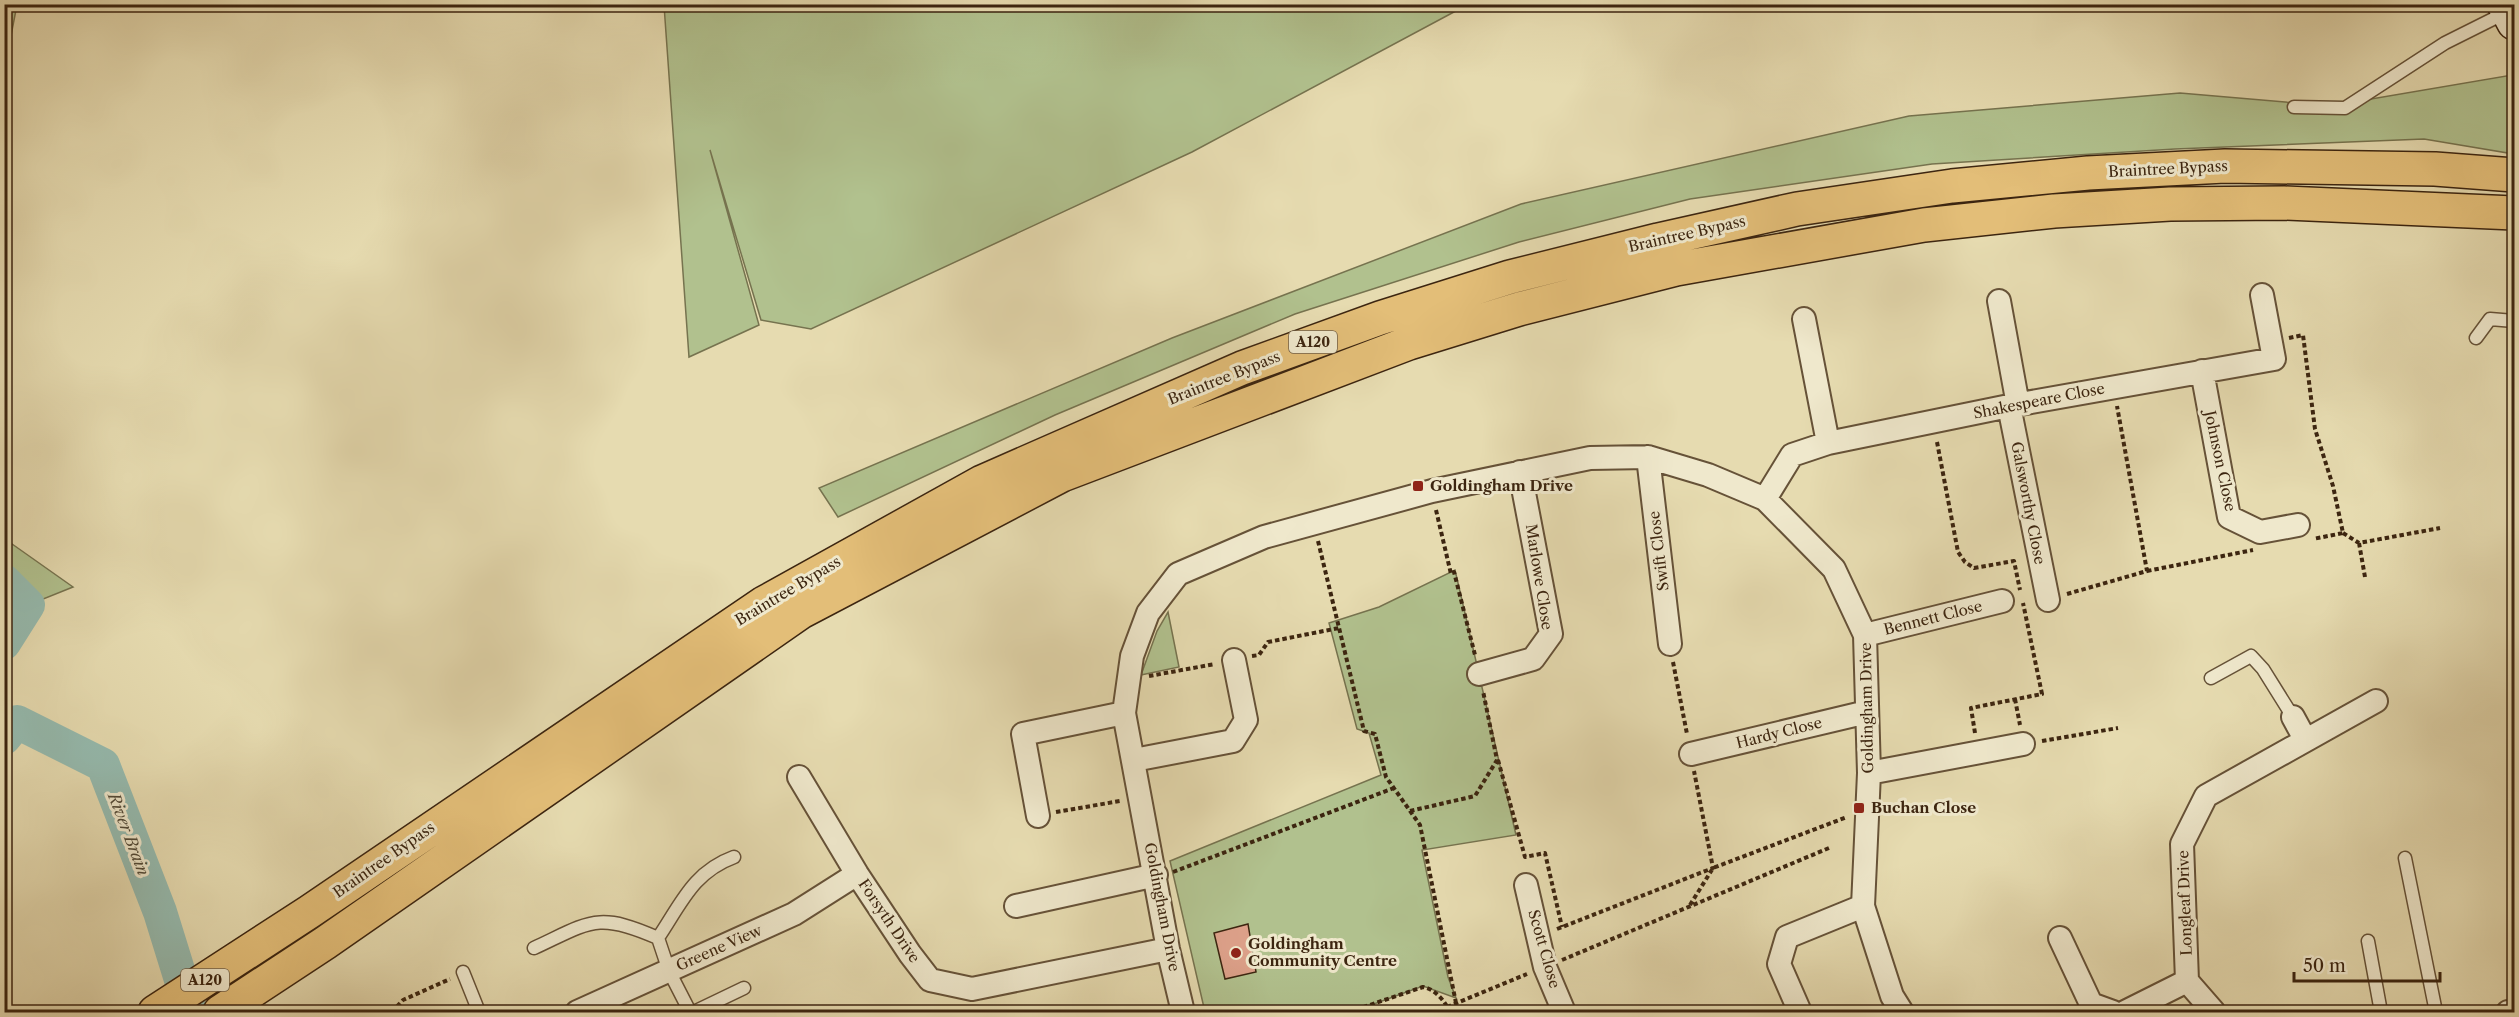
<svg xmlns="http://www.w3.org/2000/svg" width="2519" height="1017" viewBox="0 0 2519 1017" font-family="'Libre Caslon Text',serif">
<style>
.green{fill:#b1c18e;stroke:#76734f;stroke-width:1.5}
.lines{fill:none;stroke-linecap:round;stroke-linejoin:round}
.river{stroke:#96bbaf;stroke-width:34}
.building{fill:#dca089;stroke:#3c2510;stroke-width:1.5}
.lane-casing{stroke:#665238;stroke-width:15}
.street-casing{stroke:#665238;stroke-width:26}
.secondary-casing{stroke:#3c2510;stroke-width:36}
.highway-casing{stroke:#3c2510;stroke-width:36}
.path{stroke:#3c2510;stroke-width:4;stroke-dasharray:4.5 3;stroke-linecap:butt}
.lane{stroke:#efe8cc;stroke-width:12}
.street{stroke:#efe8cc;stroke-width:22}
.secondary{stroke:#efe8cc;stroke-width:33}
.highway{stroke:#e3be78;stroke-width:33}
.poi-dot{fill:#8f2418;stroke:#efe8cc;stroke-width:2}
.labels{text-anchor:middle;stroke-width:6;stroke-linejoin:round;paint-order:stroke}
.shield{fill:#efe8cc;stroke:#726048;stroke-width:1.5}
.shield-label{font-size:14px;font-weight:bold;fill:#3c2510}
.street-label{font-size:15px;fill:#3c2510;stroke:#efe8cc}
.poi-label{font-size:15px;font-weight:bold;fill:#3c2510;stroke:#efe8cc;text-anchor:start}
.water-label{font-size:16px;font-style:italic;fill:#524a38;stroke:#efe8cc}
</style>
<rect width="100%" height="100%" fill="#e6dbb0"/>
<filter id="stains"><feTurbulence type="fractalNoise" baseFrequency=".00333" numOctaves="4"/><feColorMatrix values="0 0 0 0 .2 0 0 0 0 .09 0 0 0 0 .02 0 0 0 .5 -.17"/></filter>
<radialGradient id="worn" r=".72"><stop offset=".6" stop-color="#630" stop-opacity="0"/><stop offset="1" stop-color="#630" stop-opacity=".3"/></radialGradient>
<path class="green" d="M5,4L17,5L5,66L4,5Z
M664,5V4L1467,5L1192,152L811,329L761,320L710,150L759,325L689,357Z
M2512,75L2514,80V154L2424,139L2175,149L1932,164L1690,199L1519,242L1295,314L1055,415L838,517L819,488L1172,338L1521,204L1909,116L2180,93L2330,106Z
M5,539L73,587L28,605L5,643Z
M1455,570L1516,835L1422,850L1448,977L1456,998L1423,986L1352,1012H1205L1170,861L1381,775L1369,733L1357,729L1329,623L1379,607Z
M1168,612L1179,667L1141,675L1157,631Z"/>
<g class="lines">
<path class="river" d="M4,581L28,605L4,643
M4,738L17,722L103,765L160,912L191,1012"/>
</g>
<path class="building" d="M1248,924L1256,972L1225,979L1214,933Z"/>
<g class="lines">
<g class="lane-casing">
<path id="lane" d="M2294,107L2345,108L2445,43L2507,12
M2476,338L2490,319L2514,321
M2211,678L2251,656L2263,669L2293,717
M2405,858L2436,1012
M658,938C681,904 693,872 734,857
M2368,941L2381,1012
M534,948C590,922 597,911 658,938L669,971L690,1012
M463,972L479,1012
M694,1012L744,988"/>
</g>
<g class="street-casing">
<path id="street" d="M1999,301L2018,405
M1804,319L1828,443
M2202,371L2229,517L2260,532L2298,525
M2009,406L2048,600
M1648,457L1670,644
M1765,499L1792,455L1828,443L2009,406L2274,359L2262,295
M1865,635L2002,601
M1479,674L1533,659L1551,634L1520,472
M2293,717L2305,739
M1691,754L1867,712
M1134,760L1233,741L1246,720L1234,660
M1869,773L2023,744
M799,777L857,874L910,954L930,980L972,989L1168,949
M1038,816L1023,734L1124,713
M1526,885L1545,967L1564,1012
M1016,906L1156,875
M2060,938L2091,1004L2113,1012
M577,1012L794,914L857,874
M1183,1012L1168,949L1124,713L1132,656L1148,613L1178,574L1264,537L1432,491L1590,458L1648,457L1708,475L1765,499L1834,569L1865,635L1869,773L1863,906L1892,996L1902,1012
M1800,1012L1779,964L1787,937L1863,906
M2125,1012L2187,981
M2214,1012L2187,981L2182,844L2206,796L2376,701
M2508,1012H2514"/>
</g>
<g class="secondary-casing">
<path id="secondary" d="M2504,4L2514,23"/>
</g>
<g class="highway-casing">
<path id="highway" d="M155,1012L309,912L764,603L982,482L1242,368L1380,318L1510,277L1658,240L1797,209L1952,186L2088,173L2225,166L2435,169L2514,175
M220,1012L325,943L801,612L1062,475L1409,343L1519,309L1676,269L1924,225L2054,211L2170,204L2284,203L2514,213"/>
</g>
<path class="path" d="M2289,338L2303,335L2315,429L2333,486L2343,533L2313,539
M1937,442L1958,552L1965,562L1974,568L2014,561L2020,590
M1436,510L1451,574L1454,572L1475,655
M2343,533L2359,543L2440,528
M1318,541L1364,731L1375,734L1386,777L1420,825L1456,1003
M2359,543L2365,577
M2147,571L2253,550
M2067,594L2147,571L2117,406
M1252,656L1259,655L1268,642L1339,628
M1673,662L1687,734
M1149,676L1215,664
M2015,699L2020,725
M1975,733L1971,708L2042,694L2023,603
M2042,741L2118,728
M1498,760L1525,857L1545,853L1562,927
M1410,811L1475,796L1497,760L1483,691
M1056,812L1120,801
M1173,872L1394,788
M1690,905L1713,868L1847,817
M1557,929L1713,868L1694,771
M1562,960L1829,848
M1447,1007L1527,974
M392,1012L403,1000L450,979
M1349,1012L1423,987C1435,989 1445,1001 1450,1012"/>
<use href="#lane" class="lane"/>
<use href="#street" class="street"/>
<use href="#secondary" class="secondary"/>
<use href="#highway" class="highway"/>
</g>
<g class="poi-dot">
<rect x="1412" y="480" width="12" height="12" rx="3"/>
<rect x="1853" y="802" width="12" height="12" rx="3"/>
<circle cx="1236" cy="953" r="6"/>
</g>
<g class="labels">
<g class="shield">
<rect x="1289" y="331" width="48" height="22" rx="4.5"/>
<rect x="181" y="969" width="48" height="22" rx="4.5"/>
</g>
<g class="shield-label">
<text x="1313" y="347">A120</text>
<text x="205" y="985">A120</text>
</g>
<g class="street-label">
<text transform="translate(2168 169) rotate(-3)" y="5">Braintree Bypass</text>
<text transform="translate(1687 234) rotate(-13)" y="5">Braintree Bypass</text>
<text transform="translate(1224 378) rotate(-22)" y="5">Braintree Bypass</text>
<text transform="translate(2039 401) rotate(-11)" y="5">Shakespeare Close</text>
<text transform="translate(2220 461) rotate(78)" y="5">Johnson Close</text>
<text transform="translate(2028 503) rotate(79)" y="5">Galsworthy Close</text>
<text transform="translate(1659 551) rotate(-97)" y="5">Swift Close</text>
<text transform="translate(1539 577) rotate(81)" y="5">Marlowe Close</text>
<text transform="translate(788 591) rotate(-31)" y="5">Braintree Bypass</text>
<text transform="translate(1933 618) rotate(-14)" y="5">Bennett Close</text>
<text transform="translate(1867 708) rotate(-91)" y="5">Goldingham Drive</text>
<text transform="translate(1779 733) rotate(-14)" y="5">Hardy Close</text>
<text transform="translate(384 860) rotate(-35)" y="5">Braintree Bypass</text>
<text transform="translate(2185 903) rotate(-92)" y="5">Longleaf Drive</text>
<text transform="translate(1162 907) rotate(79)" y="5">Goldingham Drive</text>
<text transform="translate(889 921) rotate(56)" y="5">Forsyth Drive</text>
<text transform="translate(719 948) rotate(-24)" y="5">Greene View</text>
<text transform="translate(1544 949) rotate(74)" y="5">Scott Close</text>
</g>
<g class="poi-label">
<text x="1430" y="491">Goldingham Drive</text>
<text x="1871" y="813">Buchan Close</text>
<text x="1248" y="949">Goldingham<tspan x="1248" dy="17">Community Centre</tspan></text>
</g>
<g class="water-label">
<text transform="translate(129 834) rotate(69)" y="6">River Brain</text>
</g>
</g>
<rect width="2519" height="1017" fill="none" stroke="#e6dbb0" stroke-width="24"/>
<rect x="6" y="6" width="2507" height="1005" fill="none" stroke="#3c2510" stroke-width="3"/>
<rect x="12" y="12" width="2495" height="993" fill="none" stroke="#3c2510" stroke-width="1.5"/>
<path d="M2294 972v9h146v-9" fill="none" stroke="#3c2510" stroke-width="3"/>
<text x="2303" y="972" font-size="18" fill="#3c2510" stroke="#efe8cc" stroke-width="4.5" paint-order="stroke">50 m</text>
<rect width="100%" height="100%" filter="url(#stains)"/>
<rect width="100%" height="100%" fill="url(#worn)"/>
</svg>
